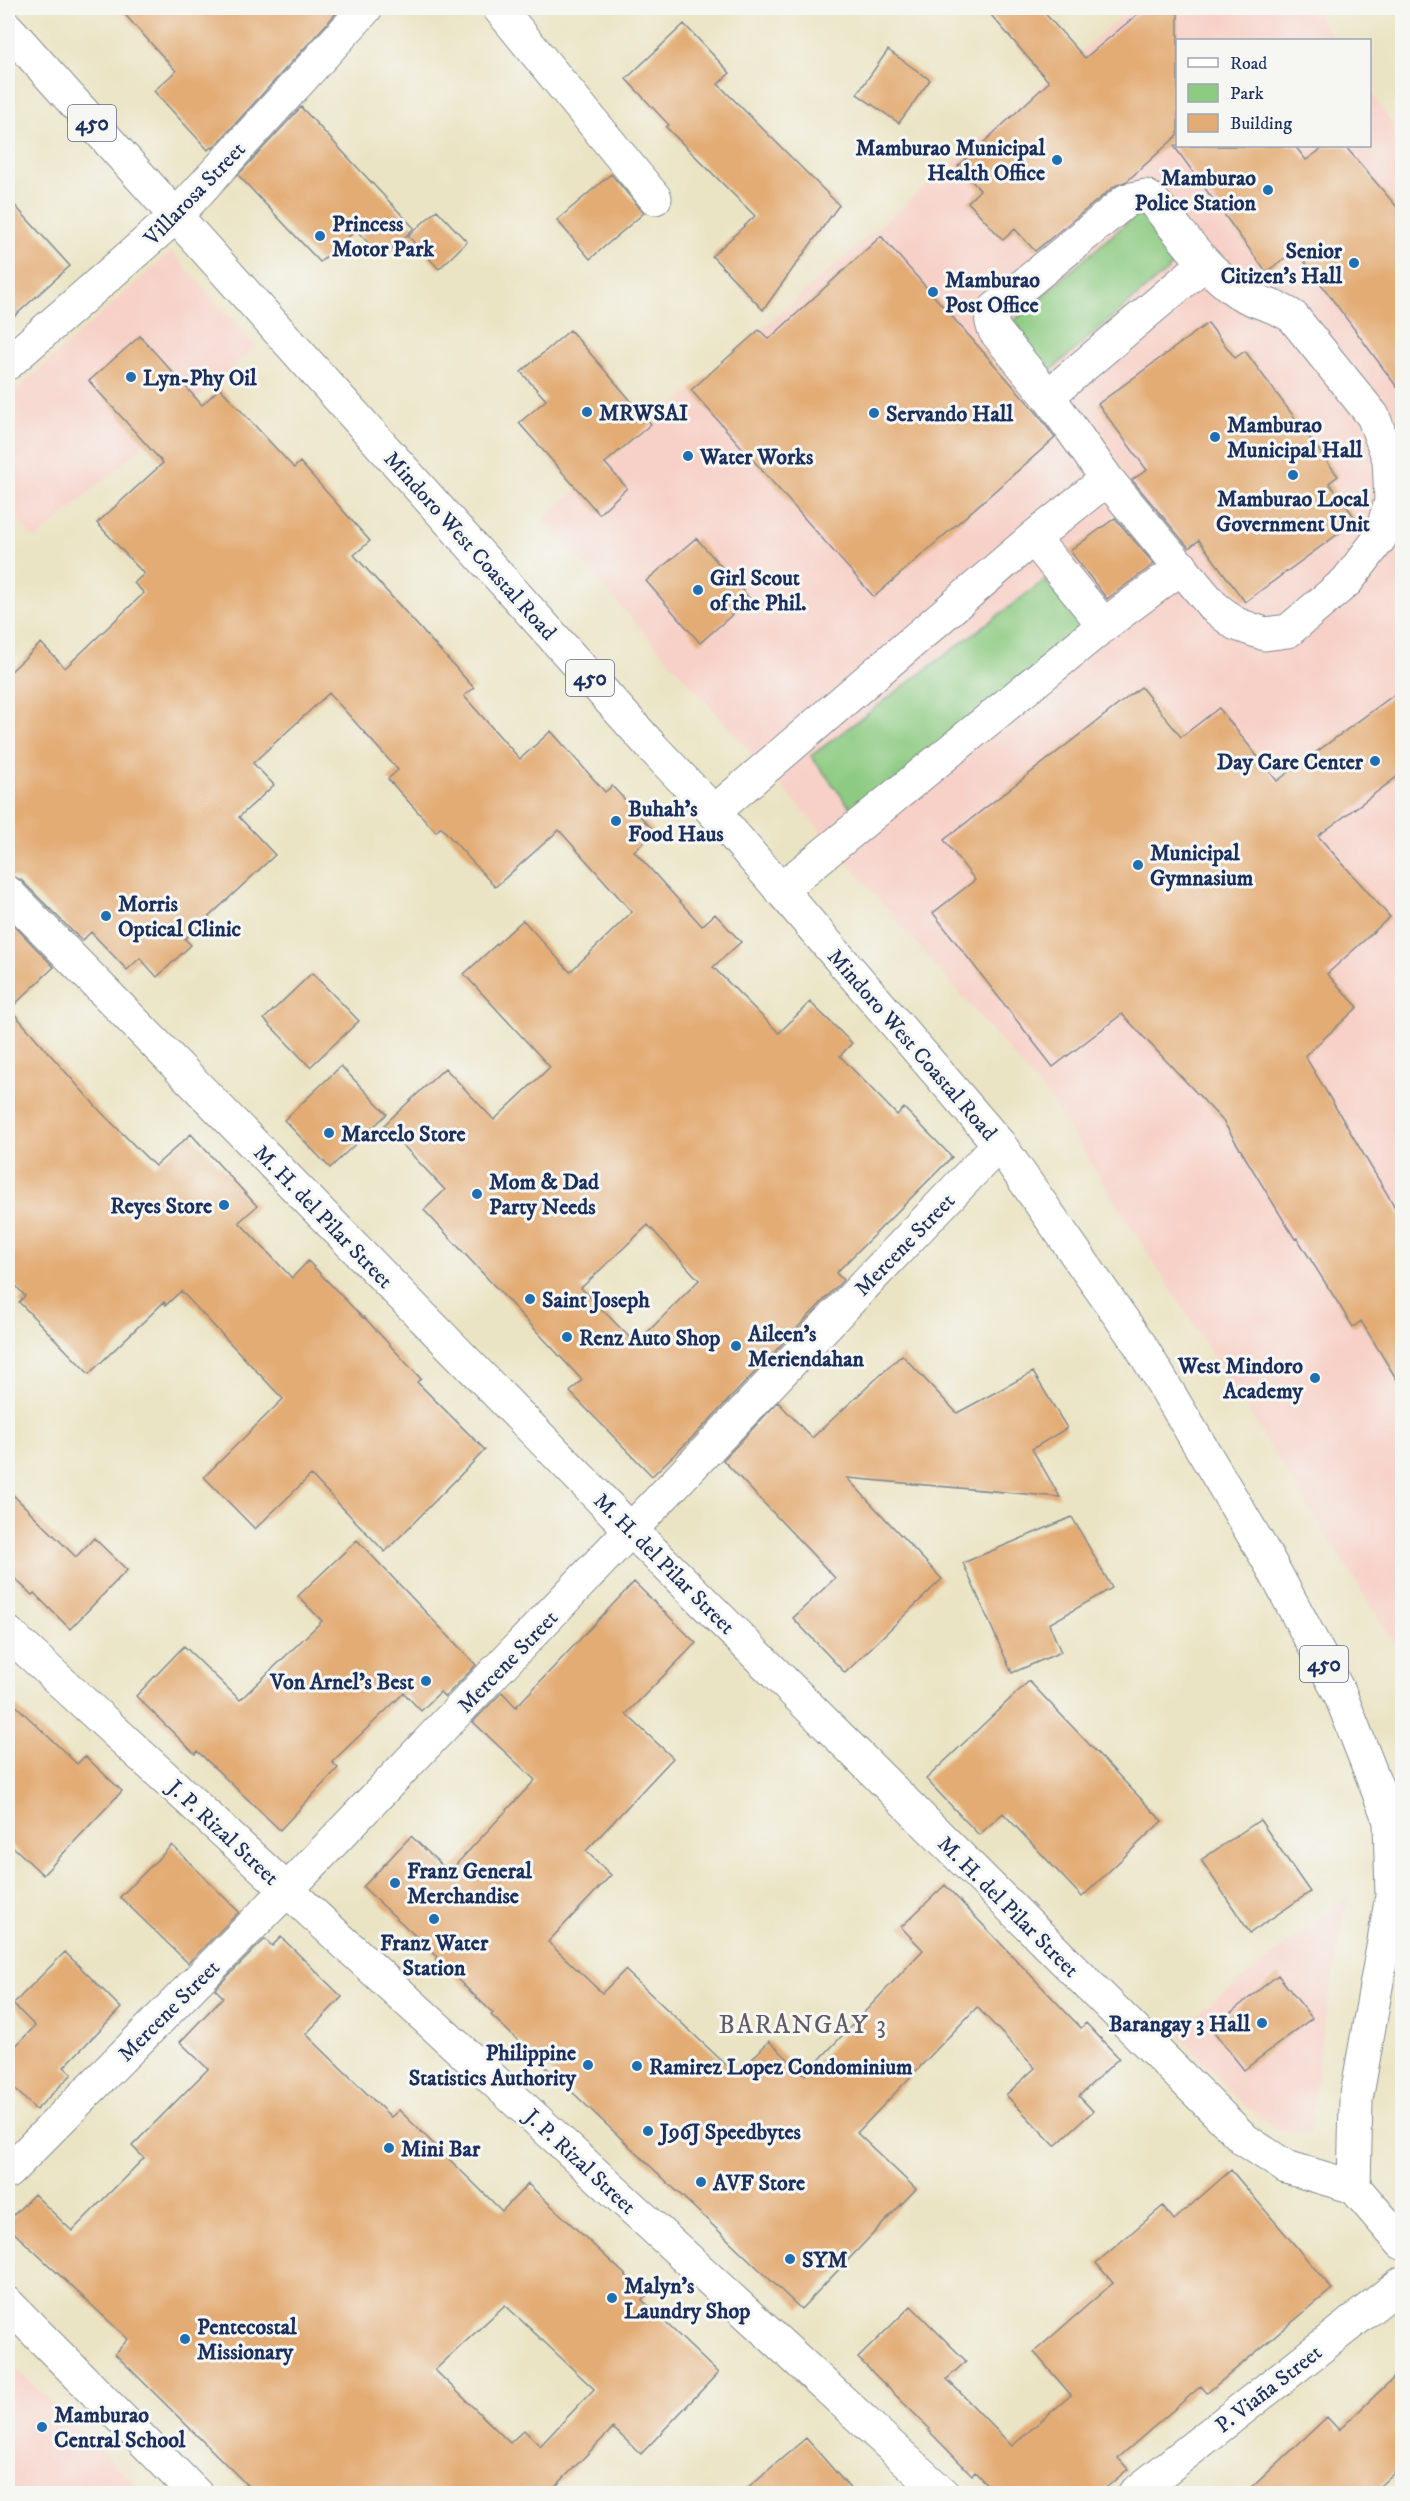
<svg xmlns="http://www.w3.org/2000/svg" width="1410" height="2501" viewBox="0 0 1410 2501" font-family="'IM FELL DW Pica',serif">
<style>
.built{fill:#f7d1c8}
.green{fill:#8dcb82;stroke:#547d70;stroke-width:1.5}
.building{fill:#e3ac74;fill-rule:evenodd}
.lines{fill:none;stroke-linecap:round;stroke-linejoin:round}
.minor-casing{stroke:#838a91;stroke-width:35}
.major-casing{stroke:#838a91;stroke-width:35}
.minor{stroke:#fff;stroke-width:33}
.major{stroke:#fff;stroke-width:33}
.poi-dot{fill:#1f6fb2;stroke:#f6f6f2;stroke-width:2}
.labels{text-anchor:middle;stroke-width:6;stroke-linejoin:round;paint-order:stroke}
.shield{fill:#f6f6f2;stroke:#5d6b8a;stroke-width:1.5}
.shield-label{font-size:21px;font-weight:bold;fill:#1b2f5e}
.poi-label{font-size:22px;font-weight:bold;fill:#1b2f5e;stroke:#f6f6f2;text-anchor:start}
.street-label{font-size:22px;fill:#1b2f5e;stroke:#f6f6f2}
.quarter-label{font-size:26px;letter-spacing:1.5px;fill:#615b66;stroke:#f6f6f2}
</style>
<rect width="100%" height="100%" fill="#f6f6f2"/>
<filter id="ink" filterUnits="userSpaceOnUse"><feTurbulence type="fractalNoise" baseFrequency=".0167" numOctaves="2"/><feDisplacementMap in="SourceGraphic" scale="12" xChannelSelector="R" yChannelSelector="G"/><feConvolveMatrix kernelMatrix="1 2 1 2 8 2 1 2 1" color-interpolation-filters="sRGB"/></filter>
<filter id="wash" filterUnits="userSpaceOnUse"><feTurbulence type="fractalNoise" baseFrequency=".008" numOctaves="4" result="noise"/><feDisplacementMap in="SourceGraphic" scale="24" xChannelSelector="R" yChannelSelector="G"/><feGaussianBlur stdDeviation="1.35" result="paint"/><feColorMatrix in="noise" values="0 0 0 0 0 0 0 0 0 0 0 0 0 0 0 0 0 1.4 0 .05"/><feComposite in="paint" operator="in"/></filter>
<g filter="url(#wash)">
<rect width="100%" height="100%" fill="#ebe4c4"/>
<path class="built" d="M1131,8H1313L1335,40H1178V146H1370V91L1402,139V1655L1051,1100L803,811L543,519Z
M171,251L256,347L35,540L8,509V398Z
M1348,1897L1321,2039L1310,2133L1275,2129L1237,2099L1176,2031Z
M8,2360L144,2493H8Z"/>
<path class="green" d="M1149,203L1191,250L1042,378L1001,332Z
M1045,580L1092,642L859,819L811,756Z"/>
<g id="blocks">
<path class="building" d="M119,8H341L213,148L211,147L208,150L154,91L176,71Z
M985,8H1040L1085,58L1145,8H1178V135L1127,181L1115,186L1035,251L1015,229L1003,240L968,202L980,190L958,166L1049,82Z
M684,24L730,73L718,84L839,205L763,310L712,256L755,216L666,127L669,125L626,79Z
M888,50L930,80L899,123L857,94Z
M301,107L414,228L383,258L356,230L320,262L238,175Z
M1174,146H1295L1306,160L1326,146H1345L1402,213V394L1296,250L1266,272Z
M611,174L644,213L590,259L557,220Z
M8,198L70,266L8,322Z
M437,210L467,242L439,269L408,236Z
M881,236L1037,413L1055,438L874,597L691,390L759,330L769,339Z
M1208,323L1235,358L1245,351L1338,476L1329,483L1357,520L1245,602L1199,540L1189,548L1132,480L1147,470L1098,404Z
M570,330L651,424L605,463L627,488L599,514L519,423L546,400L521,372Z
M140,336L202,405L220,388L294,468L300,462L370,541L354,555L474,688L464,696L520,759L551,731L605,792L612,786L655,832L634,851L702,926L715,914L741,942L713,967L779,1033L810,1002L852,1043L840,1056L897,1115L904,1108L952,1157L836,1273L843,1280L697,1433L652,1476L570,1392L582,1380L424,1210L445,1190L384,1125L445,1068L494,1120L550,1067L464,974L523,920L570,972L632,912L559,830L495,887L441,827L436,832L388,779L398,770L329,693L253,763L274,785L239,817L275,855L185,939L191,945L157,977L140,958L127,970L91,932L82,941L21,880L8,875V674L41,643L65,668L144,593L134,583L144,574L97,523L163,463L89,381ZM648,1225L699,1280L636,1344L581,1288Z
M1115,518L1154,564L1107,599L1070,551Z
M696,538L750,599L700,643L646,581Z
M1141,687L1181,737L1219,708L1277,781L1402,689V773L1318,836L1390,917L1327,974L1358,1007L1305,1056L1402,1219V1388L1361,1321L1353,1327L1297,1238L1295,1239L1223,1121L1122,1014L1053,1067L933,913L975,880L944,840Z
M8,919L54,967L10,1009L100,1111L155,1166L191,1134L257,1206L239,1222L292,1278L308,1261L363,1318L364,1317L421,1379L417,1382L485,1450L385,1552L311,1475L255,1529L204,1477L283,1399L181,1291L166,1305L164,1302L89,1374L19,1302L25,1296L8,1277Z
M312,973L359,1021L310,1067L264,1019Z
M341,1066L387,1114L330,1168L284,1120Z
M902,1355L957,1413L1033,1372L1067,1428L1032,1449L1060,1497L847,1478L942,1579L845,1673L793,1618L835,1578L723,1460L778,1402L812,1438Z
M8,1490L76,1557L94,1538L127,1570L70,1629L34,1593L32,1595L8,1572Z
M1072,1517L1112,1588L1049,1624L1061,1652L1012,1673L963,1563Z
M357,1540L476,1665L445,1697L440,1692L421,1711L404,1693L332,1762L338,1768L280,1830L197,1751L195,1754L136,1696L184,1646L240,1700L322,1621L298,1596Z
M634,1582L696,1643L626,1714L673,1758L586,1851L611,1875L548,1942L602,1993L625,1970L737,2075L769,2041L805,2075L923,1950L901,1927L945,1885L1081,2028L1086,2023L1119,2058L1079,2096L1093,2111L1055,2146L1006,2095L1035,2068L977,2007L857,2133L916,2189L801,2309L491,2015L493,2013L436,1959L438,1957L363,1887L411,1836L449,1872L535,1780L473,1722L502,1692L516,1707Z
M1029,1681L1162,1821L1082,1897L1003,1813L979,1835L926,1779Z
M8,1698L77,1764L85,1756L122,1791L43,1875L8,1842Z
M1260,1820L1310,1892L1250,1933L1201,1860Z
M172,1845L239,1912L188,1963L120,1897Z
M281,1937L342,1997L306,2034L391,2117L399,2110L502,2211L528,2184L647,2295L642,2300L718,2373L641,2454L613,2428L549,2493H255L115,2354L128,2339L8,2227V2221L34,2194L72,2231L144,2158L132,2146L208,2069L180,2042L223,1997L215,1989L265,1939L272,1946ZM505,2305L594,2389L540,2446L524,2430L510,2443L435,2370Z
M65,1952L121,2008L64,2067L72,2074L36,2110L8,2082V2054L35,2026L13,2004Z
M1278,1975L1312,2018L1244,2070L1211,2028Z
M1231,2170L1332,2289L1207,2393L1201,2386L1118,2458L1128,2469L1100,2493H995L975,2472L972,2475L928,2430L930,2429L858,2358L911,2306L966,2361L947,2379L1012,2446L1071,2395L1034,2352L1113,2283L1096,2263L1163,2206L1174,2220Z
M1402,2370V2466L1372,2493H1246L1327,2417L1339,2430Z
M806,2438L854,2493H741Z"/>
</g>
</g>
<g filter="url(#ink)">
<use href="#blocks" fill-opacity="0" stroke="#838a91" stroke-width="1.5"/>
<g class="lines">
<g class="minor-casing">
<path id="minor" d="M499,8L655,198
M1145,196L1152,200C1180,231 1203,268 1238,292C1255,303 1277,305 1293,317L1373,416L1389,459L1391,501L1380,538L1347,581L1288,631L1265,634L1236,624L1213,606L1107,479L1048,396L995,331C991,322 990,317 995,309L1127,200Z
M8,363L176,216L366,8
M1048,396L1205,263
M1033,538L1104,625
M714,812L1033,538L1107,479
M780,890L1104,625L1182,567
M8,893L632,1531L1245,2140L1286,2167L1354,2187
M8,1633L943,2494
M8,2172L287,1890L999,1144
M8,2304L196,2494
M1134,2494L1402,2283"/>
</g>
<g class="major-casing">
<path id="major" d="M8,29L652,747L714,812L999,1144L1140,1345L1270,1563L1340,1694L1390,1821L1392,1896L1356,2100L1354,2187L1402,2243"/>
</g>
<use href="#minor" class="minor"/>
<use href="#major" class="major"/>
</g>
</g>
<g class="poi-dot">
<circle cx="1057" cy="160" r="6"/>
<circle cx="1268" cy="190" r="6"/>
<circle cx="320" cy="236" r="6"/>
<circle cx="1354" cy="263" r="6"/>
<circle cx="933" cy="292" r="6"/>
<circle cx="131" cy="377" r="6"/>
<circle cx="587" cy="412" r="6"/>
<circle cx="874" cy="413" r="6"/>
<circle cx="1215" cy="437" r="6"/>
<circle cx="688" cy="456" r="6"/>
<circle cx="1293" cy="475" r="6"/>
<circle cx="698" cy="590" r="6"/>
<circle cx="1375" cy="761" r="6"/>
<circle cx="616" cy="821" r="6"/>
<circle cx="1138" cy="865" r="6"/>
<circle cx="106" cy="916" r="6"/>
<circle cx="329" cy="1133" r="6"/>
<circle cx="477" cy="1194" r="6"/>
<circle cx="224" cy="1205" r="6"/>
<circle cx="530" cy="1299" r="6"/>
<circle cx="567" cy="1337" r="6"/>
<circle cx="736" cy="1346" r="6"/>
<circle cx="1315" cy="1378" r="6"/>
<circle cx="426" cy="1681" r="6"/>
<circle cx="395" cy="1883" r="6"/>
<circle cx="434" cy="1919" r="6"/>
<circle cx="1262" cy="2023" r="6"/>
<circle cx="588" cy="2065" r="6"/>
<circle cx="637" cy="2066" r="6"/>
<circle cx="648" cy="2131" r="6"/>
<circle cx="389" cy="2148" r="6"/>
<circle cx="701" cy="2182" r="6"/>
<circle cx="790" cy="2259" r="6"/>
<circle cx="612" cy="2298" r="6"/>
<circle cx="185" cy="2339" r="6"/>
<circle cx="42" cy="2427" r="6"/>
</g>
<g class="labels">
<g class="shield">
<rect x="68" y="105" width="48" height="36" rx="4.5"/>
<rect x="566" y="660" width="48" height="36" rx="4.5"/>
<rect x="1300" y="1646" width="48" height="36" rx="4.5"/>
</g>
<g class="shield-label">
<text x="92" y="130">450</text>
<text x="590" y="685">450</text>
<text x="1324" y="1671">450</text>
</g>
<g class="poi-label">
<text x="1045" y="155" text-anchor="end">Mamburao Municipal<tspan x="1045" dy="25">Health Office</tspan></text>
<text x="1256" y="185" text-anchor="end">Mamburao<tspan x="1256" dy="25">Police Station</tspan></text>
<text x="332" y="231">Princess<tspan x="332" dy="25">Motor Park</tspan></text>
<text x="1342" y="258" text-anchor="end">Senior<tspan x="1342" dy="25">Citizen's Hall</tspan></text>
<text x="945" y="287">Mamburao<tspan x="945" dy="25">Post Office</tspan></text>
<text x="143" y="385">Lyn-Phy Oil</text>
<text x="599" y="420">MRWSAI</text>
<text x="886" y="421">Servando Hall</text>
<text x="1227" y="432">Mamburao<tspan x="1227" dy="25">Municipal Hall</tspan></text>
<text x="700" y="464">Water Works</text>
<text x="1293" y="506" text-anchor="middle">Mamburao Local<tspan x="1293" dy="25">Government Unit</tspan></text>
<text x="710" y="585">Girl Scout<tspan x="710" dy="25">of the Phil.</tspan></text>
<text x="1363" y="769" text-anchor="end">Day Care Center</text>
<text x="628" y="816">Buhah's<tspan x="628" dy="25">Food Haus</tspan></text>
<text x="1150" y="860">Municipal<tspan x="1150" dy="25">Gymnasium</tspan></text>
<text x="118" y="911">Morris<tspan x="118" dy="25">Optical Clinic</tspan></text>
<text x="341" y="1141">Marcelo Store</text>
<text x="489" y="1189">Mom &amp; Dad<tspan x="489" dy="25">Party Needs</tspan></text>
<text x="212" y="1213" text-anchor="end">Reyes Store</text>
<text x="542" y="1307">Saint Joseph</text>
<text x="748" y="1341">Aileen's<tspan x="748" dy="25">Meriendahan</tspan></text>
<text x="579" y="1345">Renz Auto Shop</text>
<text x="1303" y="1373" text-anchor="end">West Mindoro<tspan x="1303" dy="25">Academy</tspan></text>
<text x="414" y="1689" text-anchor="end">Von Arnel's Best</text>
<text x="407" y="1878">Franz General<tspan x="407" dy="25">Merchandise</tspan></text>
<text x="434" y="1950" text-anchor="middle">Franz Water<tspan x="434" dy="25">Station</tspan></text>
<text x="1250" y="2031" text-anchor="end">Barangay 3 Hall</text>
<text x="576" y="2060" text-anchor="end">Philippine<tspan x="576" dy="25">Statistics Authority</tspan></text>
<text x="649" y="2074">Ramirez Lopez Condominium</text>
<text x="660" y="2139">J96J Speedbytes</text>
<text x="401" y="2156">Mini Bar</text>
<text x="713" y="2190">AVF Store</text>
<text x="802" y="2267">SYM</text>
<text x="624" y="2293">Malyn's<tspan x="624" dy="25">Laundry Shop</tspan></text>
<text x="197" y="2334">Pentecostal<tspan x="197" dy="25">Missionary</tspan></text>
<text x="54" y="2422">Mamburao<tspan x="54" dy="25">Central School</tspan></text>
</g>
<g class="street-label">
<text transform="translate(194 193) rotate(-46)" y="8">Villarosa Street</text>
<text transform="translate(471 545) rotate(48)" y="8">Mindoro West Coastal Road</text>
<text transform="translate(913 1044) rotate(49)" y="8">Mindoro West Coastal Road</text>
<text transform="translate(324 1216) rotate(46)" y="8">M. H. del Pilar Street</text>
<text transform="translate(904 1244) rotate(-46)" y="8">Mercene Street</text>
<text transform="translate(665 1563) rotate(45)" y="8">M. H. del Pilar Street</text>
<text transform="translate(507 1661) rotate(-46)" y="8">Mercene Street</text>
<text transform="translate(224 1832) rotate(43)" y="8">J. P. Rizal Street</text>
<text transform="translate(1009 1906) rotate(45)" y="8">M. H. del Pilar Street</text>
<text transform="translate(168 2010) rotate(-45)" y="8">Mercene Street</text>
<text transform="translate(581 2161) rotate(43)" y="8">J. P. Rizal Street</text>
<text transform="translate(1268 2388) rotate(-38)" y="8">P. Viaña Street</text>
</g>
<g class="quarter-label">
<text x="803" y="2033">BARANGAY 3</text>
</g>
</g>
<rect width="1410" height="2501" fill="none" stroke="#f6f6f2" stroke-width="30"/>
<rect x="1176" y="39" width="195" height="108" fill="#f6f6f2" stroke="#9ea6b7" stroke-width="1.5"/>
<rect x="1188" y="58" width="30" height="9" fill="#ffffff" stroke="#9ea6b7" stroke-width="1.5"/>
<text x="1230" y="69" font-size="18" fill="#1b2f5e">Road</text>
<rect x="1188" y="84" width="30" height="18" fill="#8dcb82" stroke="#9ea6b7" stroke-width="1.5"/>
<text x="1230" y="99" font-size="18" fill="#1b2f5e">Park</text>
<rect x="1188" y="114" width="30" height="18" fill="#e3ac74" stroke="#9ea6b7" stroke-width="1.5"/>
<text x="1230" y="129" font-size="18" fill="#1b2f5e">Building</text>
</svg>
